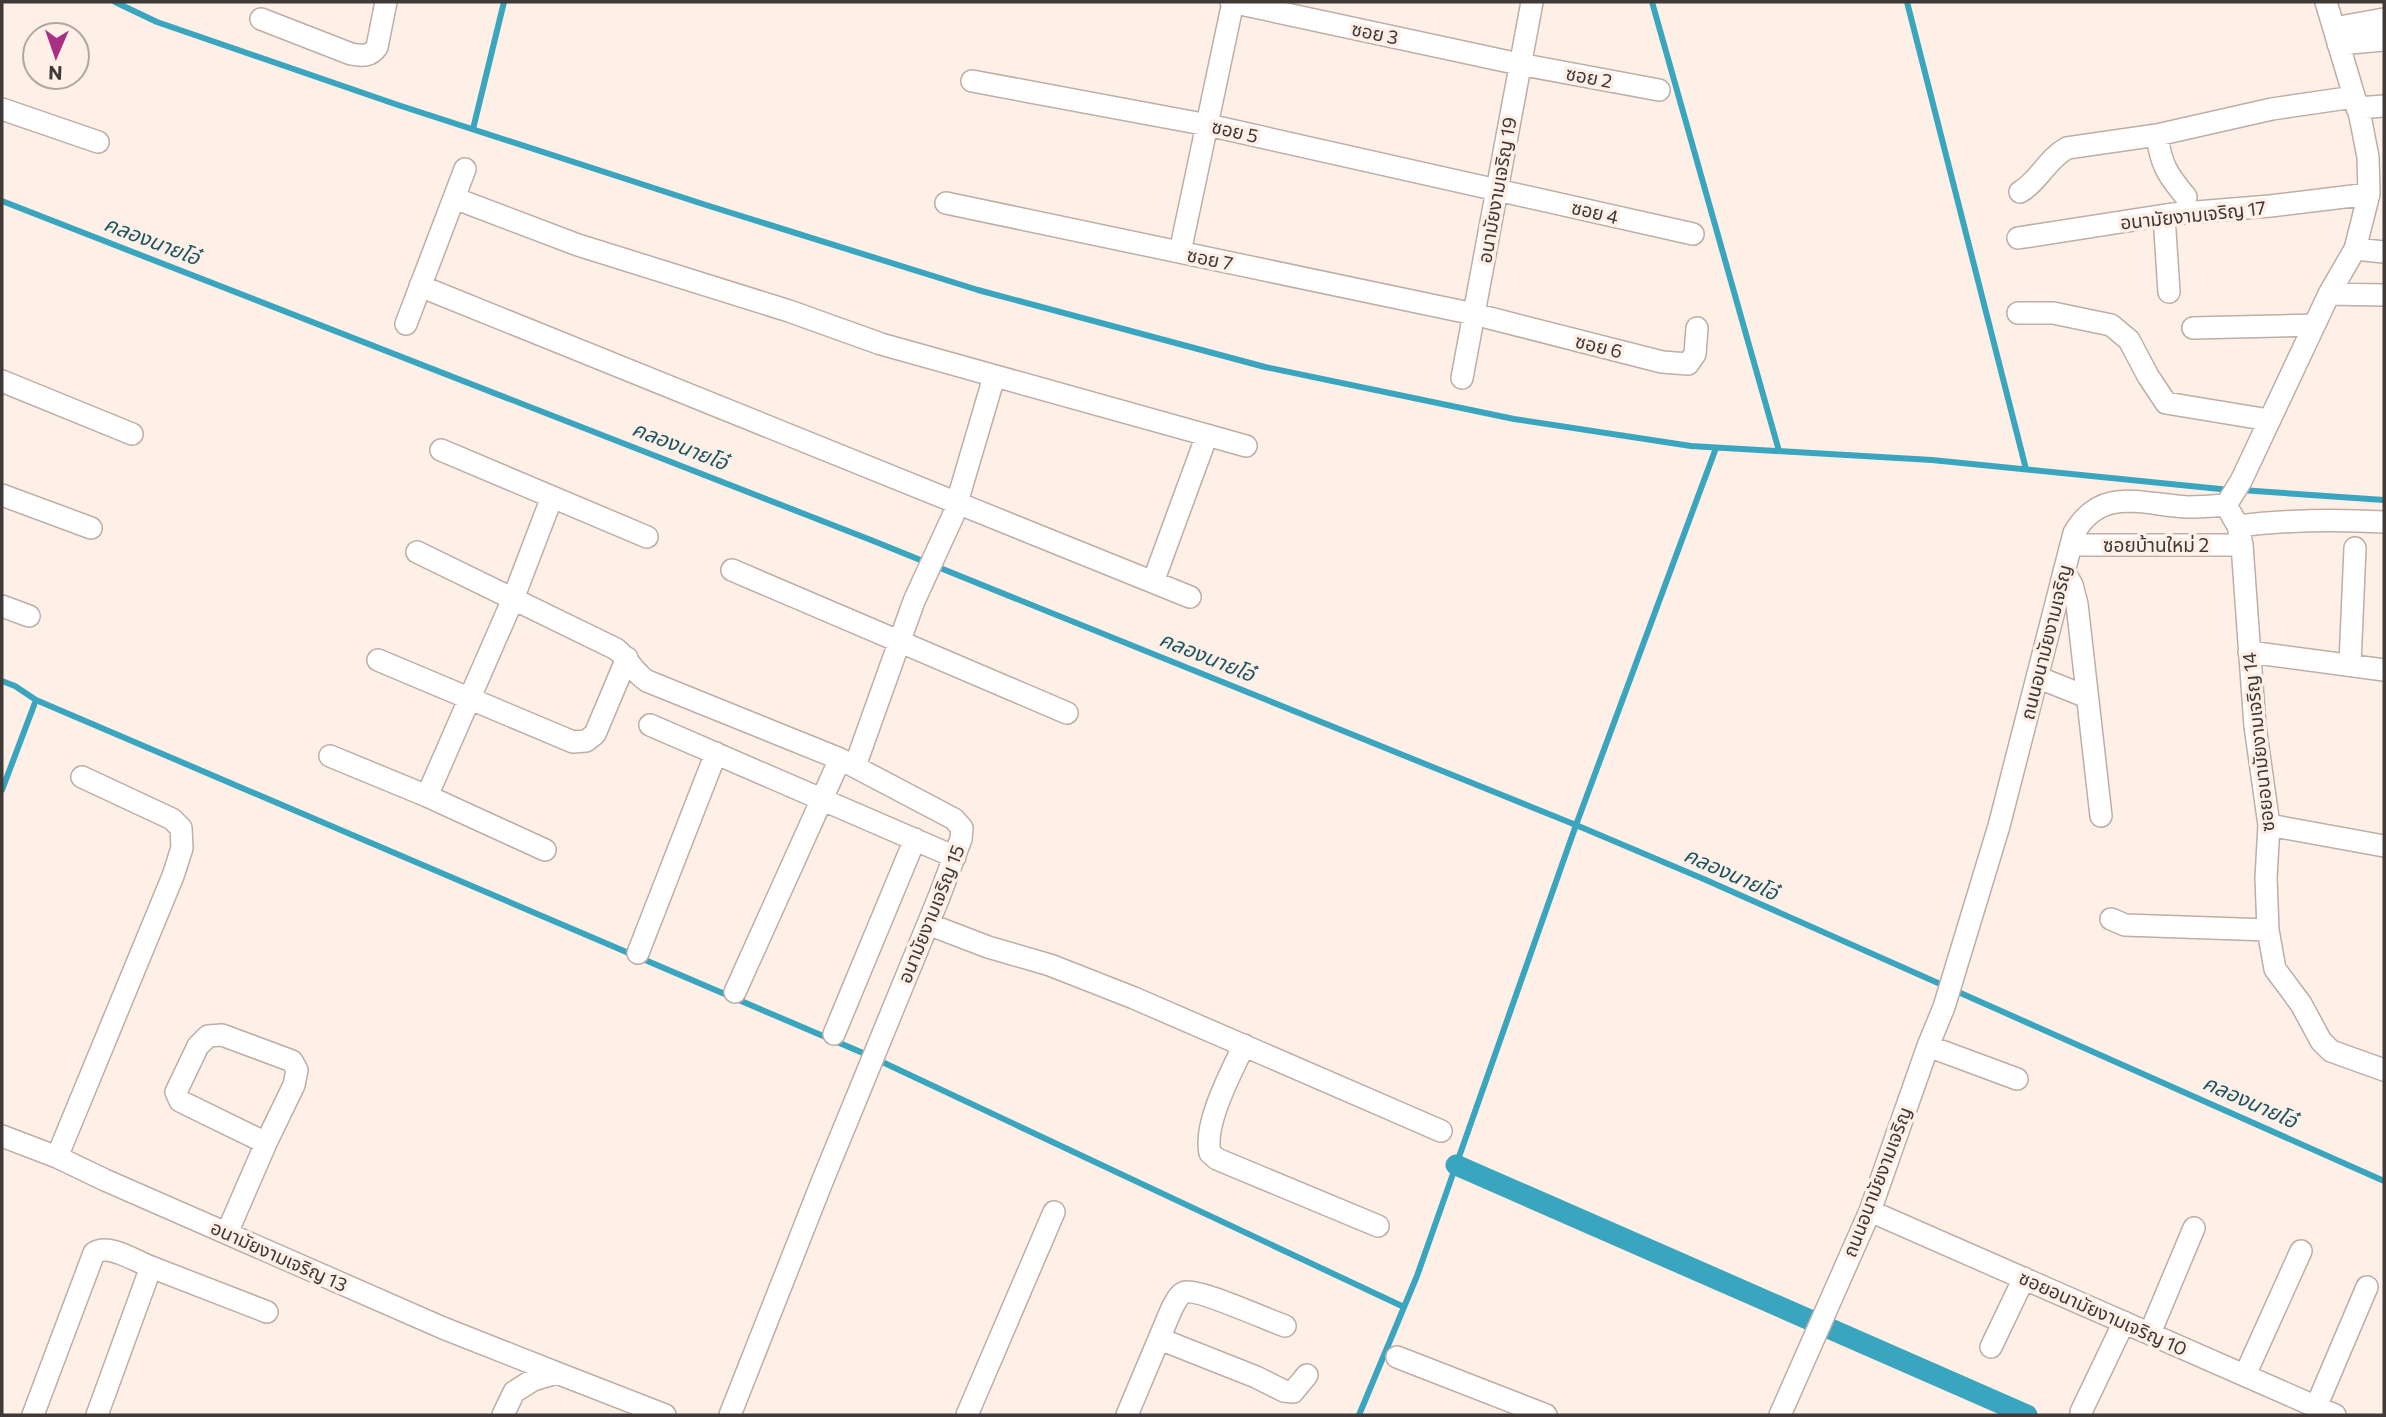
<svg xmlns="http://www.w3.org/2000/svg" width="2386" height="1417" viewBox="0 0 2386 1417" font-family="Commissioner,'Noto Sans Thai',sans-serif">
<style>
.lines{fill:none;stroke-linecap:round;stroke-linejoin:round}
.stream{stroke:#3aa5bf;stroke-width:6}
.canal{stroke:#3aa5bf;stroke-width:21}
.minor-casing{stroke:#bdaea7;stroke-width:24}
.minor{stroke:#fff;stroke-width:21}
.labels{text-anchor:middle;stroke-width:7;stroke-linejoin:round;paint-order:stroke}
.street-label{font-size:19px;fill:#3f3937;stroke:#feefe7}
.water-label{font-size:21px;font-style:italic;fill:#1b5664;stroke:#feefe7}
</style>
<rect width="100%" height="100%" fill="#feefe7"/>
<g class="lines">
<path class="stream" d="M115,2L157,22L398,105L706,205L978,290L1265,367L1514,419L1691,446L1932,460L2230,490
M1652,2L1779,451
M1907,2L2026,469
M473,129L504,2
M2,201L871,540L1576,825L1706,880L2384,1181
M2241,490L2384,500
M2,681L15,686L36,700L2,790
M36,700L863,1053L1404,1307
M1359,1415L1417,1276L1576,825L1716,448"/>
<path class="canal" d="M1456,1165L2027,1415"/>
<g class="minor-casing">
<path id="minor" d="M1231,2L1519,64L1659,90
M261,19L351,54C362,56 370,57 377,47L386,2
M2334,28L2384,19
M2338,44L2384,40
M972,81L1208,125L1693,234
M2357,108L2384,106
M2,109L98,142
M2157,135C2161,165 2167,174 2186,197
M2020,192C2039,181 2047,159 2067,148L2157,135L2272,109L2354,97
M454,198L578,245L789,311L881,344L1246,446
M946,203L1474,314L1662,362L1688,364L1695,354L1697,328
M2164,216L2169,292
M2018,238L2172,214L2270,206L2369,194
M2355,249L2384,252
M1180,252L1233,2
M420,286L1190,597
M2329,294L2384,295
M2018,313H2053L2111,325L2129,340L2148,376L2166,403L2269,420
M406,324L465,169
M2193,328L2314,325
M1462,378L1532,2
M2,381L132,434
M441,450L647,537
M2,495L91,528
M2226,505L2238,526L2242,545L2255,726L2269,825L2266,878L2268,930L2275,969L2301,1004L2321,1041L2331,1051L2384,1070
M2238,526C2287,520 2335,519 2384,522
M2071,545H2242
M417,552L616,649C630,660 632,671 647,681L840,759L954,819L962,828L961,839L939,897L822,1182L730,1415
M732,570L1067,713
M2064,571L2072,585L2077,604L2101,816
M1153,582L1207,435
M2,606L29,616
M2249,652L2384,670
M378,660L573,742L586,741L595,734L627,658
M2350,664L2355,548
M2037,677L2087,697
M650,725L955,857
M330,756L427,796L545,850
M855,766L914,601L953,516L994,377
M427,796L513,599L552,497
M2269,825L2384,846
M2111,919L2125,925L2268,930
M928,924L988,947L1050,965L1134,998L1441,1131
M638,953L716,753
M735,992L840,759
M834,1034L915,839
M1244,1045C1232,1071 1203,1124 1210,1153L1217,1159L1378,1226
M1928,1046L2017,1079
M2,1136L57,1157L105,1180L443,1328L557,1373
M57,1157L173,876L182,848L181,828L172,819L82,777
M1870,1211L2335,1415
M227,1233L266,1143L294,1085L297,1070L292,1061L222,1035L208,1036L198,1046L176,1092L180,1101L266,1143
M2150,1333L2194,1228
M1160,1339L1256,1377L1284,1391L1293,1392L1307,1375
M1991,1347L2024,1278
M1397,1357L1546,1415
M2245,1375L2301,1251
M2316,1407L2367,1287
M2081,1412L2124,1322
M33,1415L94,1253C109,1243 135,1261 151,1267
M97,1415L151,1267L267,1312
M503,1415L514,1392L533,1380L557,1373L665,1415
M967,1415L1054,1212
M1127,1415L1172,1308C1175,1303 1179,1293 1186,1292C1199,1289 1268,1320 1285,1326
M1780,1415L1870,1211L1928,1046L1944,1007L1999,826L2074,533C2102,485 2143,505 2188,507C2200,507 2214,506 2226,505L2241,481L2329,294L2355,249L2369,194L2368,157L2360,116L2326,2"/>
</g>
<use href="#minor" class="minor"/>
</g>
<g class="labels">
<g class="street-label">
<text transform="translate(1375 33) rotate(12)" y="7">ซอย 3</text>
<text transform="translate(1589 77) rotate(11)" y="7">ซอย 2</text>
<text transform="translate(1235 131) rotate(13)" y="7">ซอย 5</text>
<text transform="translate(1497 190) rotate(-80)" y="7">อนามัยงามเจริญ 19</text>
<text transform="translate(1595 212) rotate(13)" y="7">ซอย 4</text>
<text transform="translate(2193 215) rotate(-6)" y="7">อนามัยงามเจริญ 17</text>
<text transform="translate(1210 259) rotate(12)" y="7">ซอย 7</text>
<text transform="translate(1599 346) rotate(14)" y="7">ซอย 6</text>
<text x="2156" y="552">ซอยบ้านใหม่ 2</text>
<text transform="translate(2046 642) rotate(-76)" y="7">ถนนอนามัยงามเจริญ</text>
<text transform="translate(2258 742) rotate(-96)" y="7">ซอยอนามัยงามเจริญ 14</text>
<text transform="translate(931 914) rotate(-68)" y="7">อนามัยงามเจริญ 15</text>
<text transform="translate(1877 1182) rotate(-69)" y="7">ถนนอนามัยงามเจริญ</text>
<text transform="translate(279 1256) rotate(24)" y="7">อนามัยงามเจริญ 13</text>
<text transform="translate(2103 1313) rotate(24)" y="7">ซอยอนามัยงามเจริญ 10</text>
</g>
<g class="water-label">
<text transform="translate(152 241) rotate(21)" y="7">คลองนายโอ๋</text>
<text transform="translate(680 446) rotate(21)" y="7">คลองนายโอ๋</text>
<text transform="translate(1207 657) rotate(22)" y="7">คลองนายโอ๋</text>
<text transform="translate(1731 874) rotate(24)" y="7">คลองนายโอ๋</text>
<text transform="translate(2250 1102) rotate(24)" y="7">คลองนายโอ๋</text>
</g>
</g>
<rect width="2386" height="1417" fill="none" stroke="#3f3937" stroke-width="7"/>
<g transform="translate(56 56) rotate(182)"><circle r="33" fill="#feefe7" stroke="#b2a6a1" stroke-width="2"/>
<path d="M0-5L12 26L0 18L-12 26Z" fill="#a72f85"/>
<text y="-10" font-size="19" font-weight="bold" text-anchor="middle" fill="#3f3937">N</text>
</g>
</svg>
